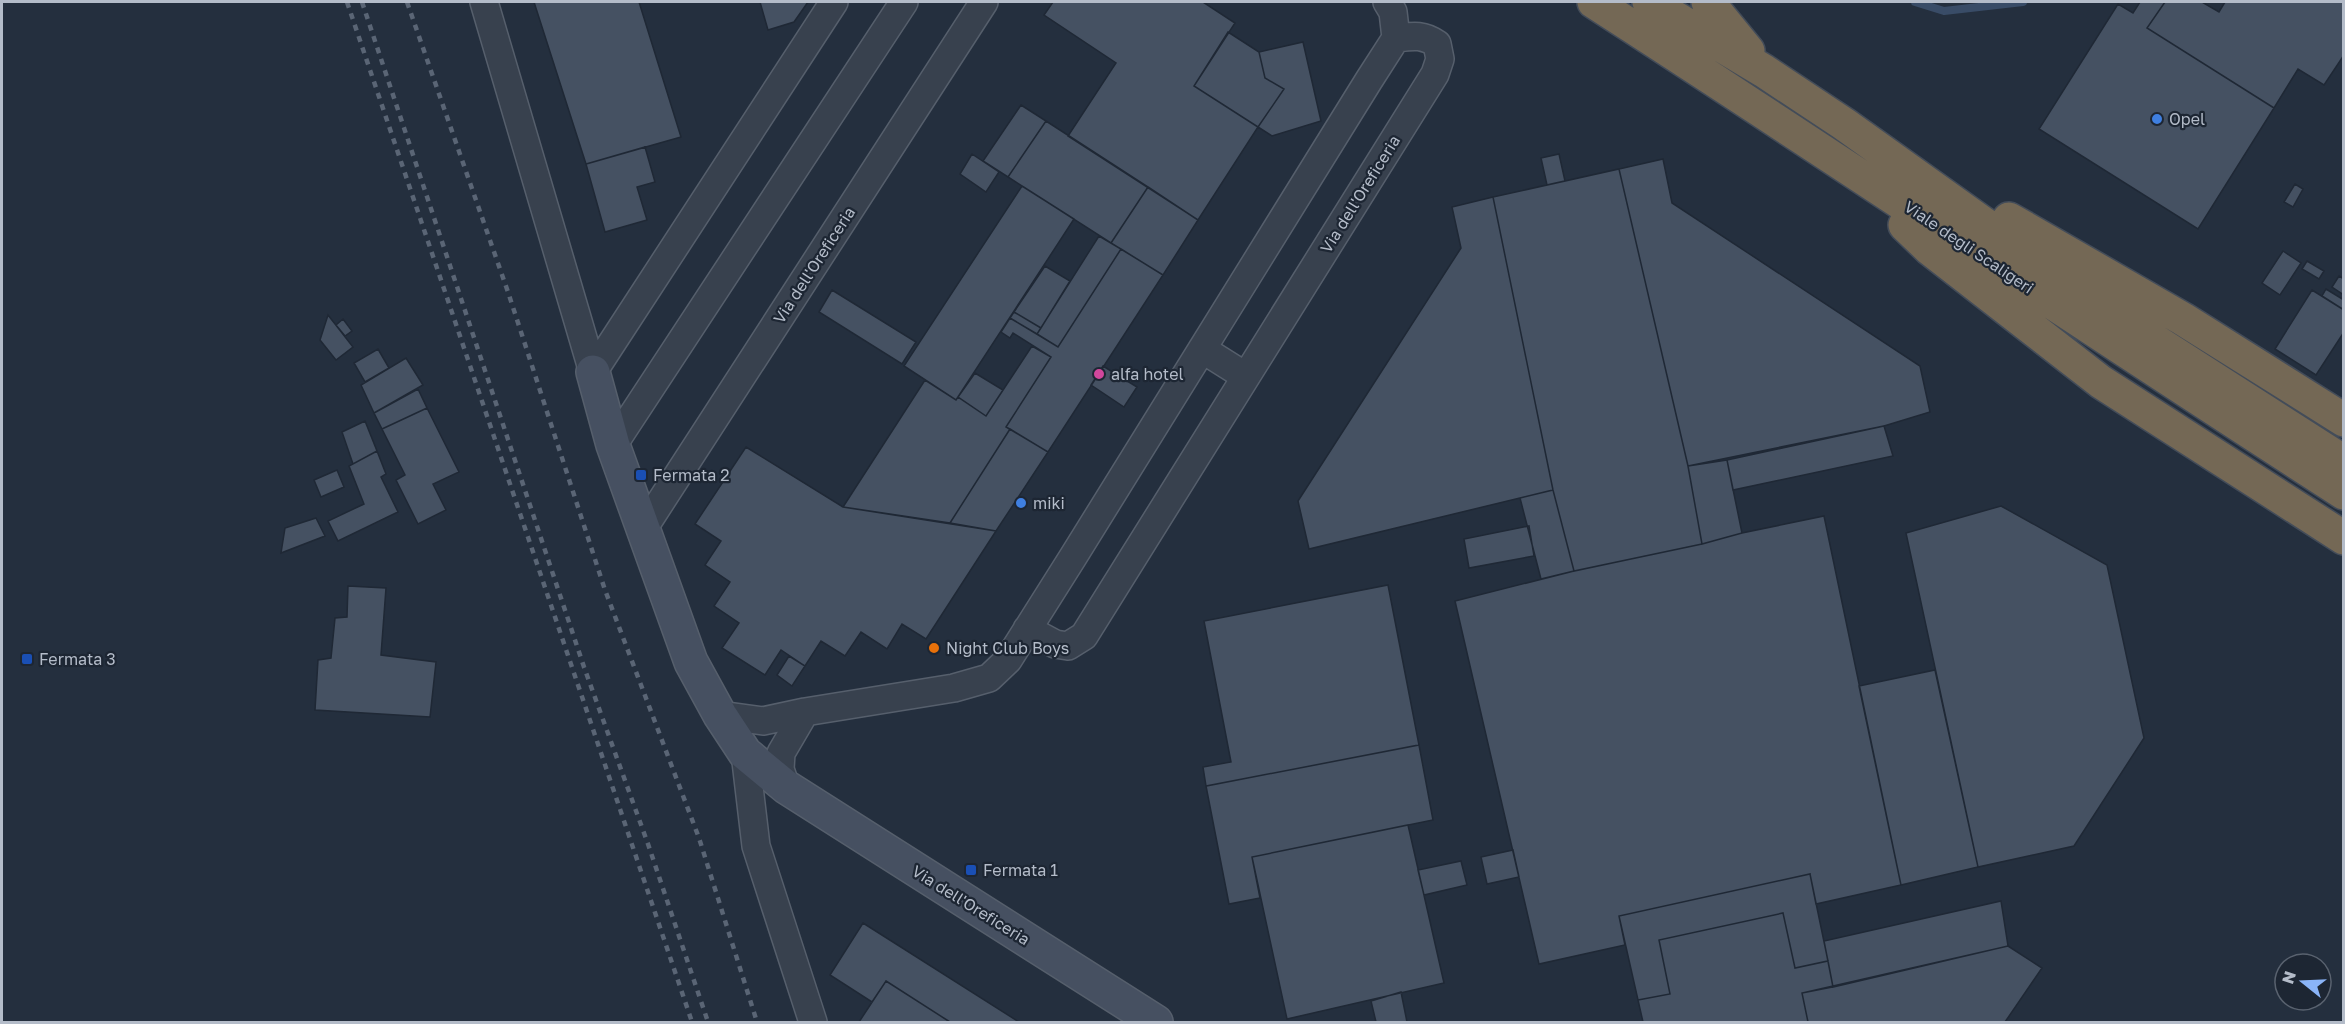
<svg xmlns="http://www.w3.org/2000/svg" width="2345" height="1024" viewBox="0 0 2345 1024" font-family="'Golos Text',sans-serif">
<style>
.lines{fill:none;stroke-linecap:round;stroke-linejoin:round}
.stream{stroke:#394c67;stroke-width:8}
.building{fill:#455162;stroke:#1f2835;stroke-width:1.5}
.street-casing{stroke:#565f6c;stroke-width:30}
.secondary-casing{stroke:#565f6c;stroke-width:36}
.highway-casing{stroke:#434c59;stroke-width:36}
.street{stroke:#38414e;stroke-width:27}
.secondary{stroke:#465061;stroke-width:33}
.highway{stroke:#746855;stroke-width:33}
.rail{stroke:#5a6575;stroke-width:4.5;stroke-dasharray:6 6;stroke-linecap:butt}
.shop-dot{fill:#3f7fe0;stroke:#1d2633;stroke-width:2}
.hotel-dot{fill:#d1479c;stroke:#1d2633;stroke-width:2}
.transit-dot{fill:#1a4fb4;stroke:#1d2633;stroke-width:2}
.food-dot{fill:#e8710a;stroke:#1d2633;stroke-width:2}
.labels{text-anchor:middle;stroke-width:4.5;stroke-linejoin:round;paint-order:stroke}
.poi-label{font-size:16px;fill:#b4bcc9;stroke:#1d2633;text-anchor:start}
.street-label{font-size:16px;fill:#b4bcc9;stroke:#1d2633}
</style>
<rect width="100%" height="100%" fill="#242f3e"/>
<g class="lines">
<path class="stream" d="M1915,2L1944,11L2023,2"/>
</g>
<path class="building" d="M534,2H639L681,137L586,164Z
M760,2H808L794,22L768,30Z
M1053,2H1203L1235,23L1194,86L1258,127L1198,220L1068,136L1116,63L1044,15Z
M2140,2H2165L2147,28L2274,108L2198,229L2039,129L2118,4L2133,13Z
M2165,2H2202L2219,12L2225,2H2344V55L2324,85L2298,69L2274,108L2147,28Z
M1228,32L1259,52L1265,78L1284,89L1258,127L1194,86Z
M1303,42L1321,121L1272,136L1258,127L1284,89L1265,78L1259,52Z
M1021,105L1046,121L1008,177L983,161Z
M1046,121L1148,187L1111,243L1008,177Z
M645,147L655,182L637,187L647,220L605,232L586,164Z
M972,154L999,172L986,192L960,174Z
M1559,154L1565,181L1547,185L1541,158Z
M1663,159L1672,203L1920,366L1930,412L1884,426L1688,466L1619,169Z
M1619,169L1688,466L1702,544L1574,571L1553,490L1493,197Z
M2295,184L2303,189L2293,207L2284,202Z
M1022,186L1074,219L956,400L904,366Z
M1148,187L1198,220L1163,275L1111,243Z
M1493,197L1553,490L1309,549L1298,501L1461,248L1452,207Z
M1099,236L1121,249L1058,347L1037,334Z
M1121,249L1163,275L1048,452L1006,427L1051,357L1013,333L1010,338L1001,332L1010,318L1058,347Z
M2283,251L2301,263L2280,295L2262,283Z
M2307,261L2324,271L2319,279L2302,269Z
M1045,266L1070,281L1041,328L1014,312Z
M2339,276L2344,279V295L2332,287Z
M2326,289L2344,300V310L2322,296Z
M832,290L916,342L902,364L819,312Z
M2312,290L2344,310V332L2316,375L2275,349Z
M1014,312L1041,328L1037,334L1010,318Z
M328,315L353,347L336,360L320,340Z
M343,319L352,331L345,336L336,325Z
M1032,346L1051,357L1006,427L1010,429L950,523L843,507L925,380L956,400L958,397L986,416Z
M378,349L389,368L365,382L354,363Z
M406,358L423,385L374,413L361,385Z
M1103,366L1137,387L1124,407L1091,385Z
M975,373L1003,390L986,416L958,397Z
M418,389L427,408L382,429L374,413Z
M427,408L459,472L433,484L446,510L418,524L396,480L405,475L382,429Z
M365,421L377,451L353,464L342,432Z
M1884,426L1893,456L1733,490L1727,460Z
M1010,429L1048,452L996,531L950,523Z
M746,447L843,507L996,531L926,639L902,624L887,649L861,632L845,656L821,641L805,666L781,650L765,675L722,648L739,623L714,606L730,582L705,565L721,541L695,524Z
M377,451L386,474L381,477L398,512L338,541L328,521L364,504L349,466Z
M1727,460L1742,533L1702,544L1688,466Z
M337,470L344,487L321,497L314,480Z
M1553,490L1574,571L1541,579L1520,498Z
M2001,506L2107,565L2144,738L2074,846L1978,867L1906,533Z
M1824,516L1901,885L1816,904L1810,874L1619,916L1625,945L1539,964L1455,601L1574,571L1702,544L1742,533Z
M316,518L325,536L281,553L285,528Z
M1529,526L1534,556L1469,568L1464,539Z
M1388,585L1419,745L1206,786L1203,767L1231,762L1204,621Z
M348,586L386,588L381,655L436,662L430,717L315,710L318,660L331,658L335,618L347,617Z
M789,656L805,666L792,686L777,675Z
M1935,670L1978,867L1901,885L1859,686Z
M1419,745L1433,820L1252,857L1260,898L1229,904L1206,786Z
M1408,825L1444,983L1287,1019L1252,857Z
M1513,850L1519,877L1487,884L1481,857Z
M1461,861L1467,885L1424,895L1418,870Z
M1810,874L1828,961L1795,968L1783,913L1659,940L1670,994L1638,1000L1619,916Z
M2001,901L2008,946L1833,987L1824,941Z
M1783,913L1795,968L1828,961L1833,987L1802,993L1808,1022H1643L1638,1000L1670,994L1659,940Z
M863,923L1019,1022H950L886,981L872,1002L830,975Z
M2008,946L2042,968L2005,1022H1808L1802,993Z
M886,981L950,1022H859Z
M1401,992L1407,1022H1376L1371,1001Z"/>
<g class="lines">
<g class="street-casing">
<path id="street" d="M484,2L593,372
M1387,2L1393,12L1396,38
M1202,349L1245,376
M593,372L834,2
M613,445L904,2
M643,529L984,2
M720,715L763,721L805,712
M745,753L756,846L813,1022
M786,787L780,769L781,753L805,712L954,688L989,678L1008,660L1073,557L1369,80L1396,38C1413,36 1423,34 1437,44L1440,59L1435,74L1084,636L1068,646L1055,644L1027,629"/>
</g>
<g class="secondary-casing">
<path id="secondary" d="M593,372L613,445L691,662L720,715L745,753L786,787L1156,1022"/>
</g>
<g class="highway-casing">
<path id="highway" d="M1594,2C1845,164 2092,331 2344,493
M1649,2L1764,71L1844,124L2088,298L2344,462
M1708,2L1748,51
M2009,219L2183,319L2344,420
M1905,225L1930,249L2101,382L2344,538"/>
</g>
<use href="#street" class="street"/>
<use href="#secondary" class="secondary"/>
<use href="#highway" class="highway"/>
<path class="rail" d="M347,2L692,1022
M362,2L584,667L648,844L708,1022
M407,2L508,292L605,590L699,838L757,1022"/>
</g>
<g class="shop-dot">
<circle cx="2157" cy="119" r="6"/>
<circle cx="1021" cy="503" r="6"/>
</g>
<circle class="hotel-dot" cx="1099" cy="374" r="6"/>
<g class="transit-dot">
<rect x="635" y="469" width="12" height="12" rx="3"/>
<rect x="21" y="653" width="12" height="12" rx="3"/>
<rect x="965" y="864" width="12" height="12" rx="3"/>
</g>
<circle class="food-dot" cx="934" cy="648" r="6"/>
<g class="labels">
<g class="poi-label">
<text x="2169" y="125">Opel</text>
<text x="1111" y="380">alfa hotel</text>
<text x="653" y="481">Fermata 2</text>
<text x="1033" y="509">miki</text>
<text x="946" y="654">Night Club Boys</text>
<text x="39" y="665">Fermata 3</text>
<text x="983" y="876">Fermata 1</text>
</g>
<g class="street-label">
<text transform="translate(1360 194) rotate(-58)" y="6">Via dell'Oreficeria</text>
<text transform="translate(1969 247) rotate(34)" y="6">Viale degli Scaligeri</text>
<text transform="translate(814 265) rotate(-57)" y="6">Via dell'Oreficeria</text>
<text transform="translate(971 905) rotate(32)" y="6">Via dell'Oreficeria</text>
</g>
</g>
<rect width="2345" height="1024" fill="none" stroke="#b4bcc9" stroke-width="6"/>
<g transform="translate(2303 982) rotate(288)"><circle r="28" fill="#1d2633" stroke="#59626f" stroke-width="1.5"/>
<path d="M0-4.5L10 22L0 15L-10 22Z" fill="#8ab4f8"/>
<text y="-9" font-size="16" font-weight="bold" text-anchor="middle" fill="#b4bcc9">N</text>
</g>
</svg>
